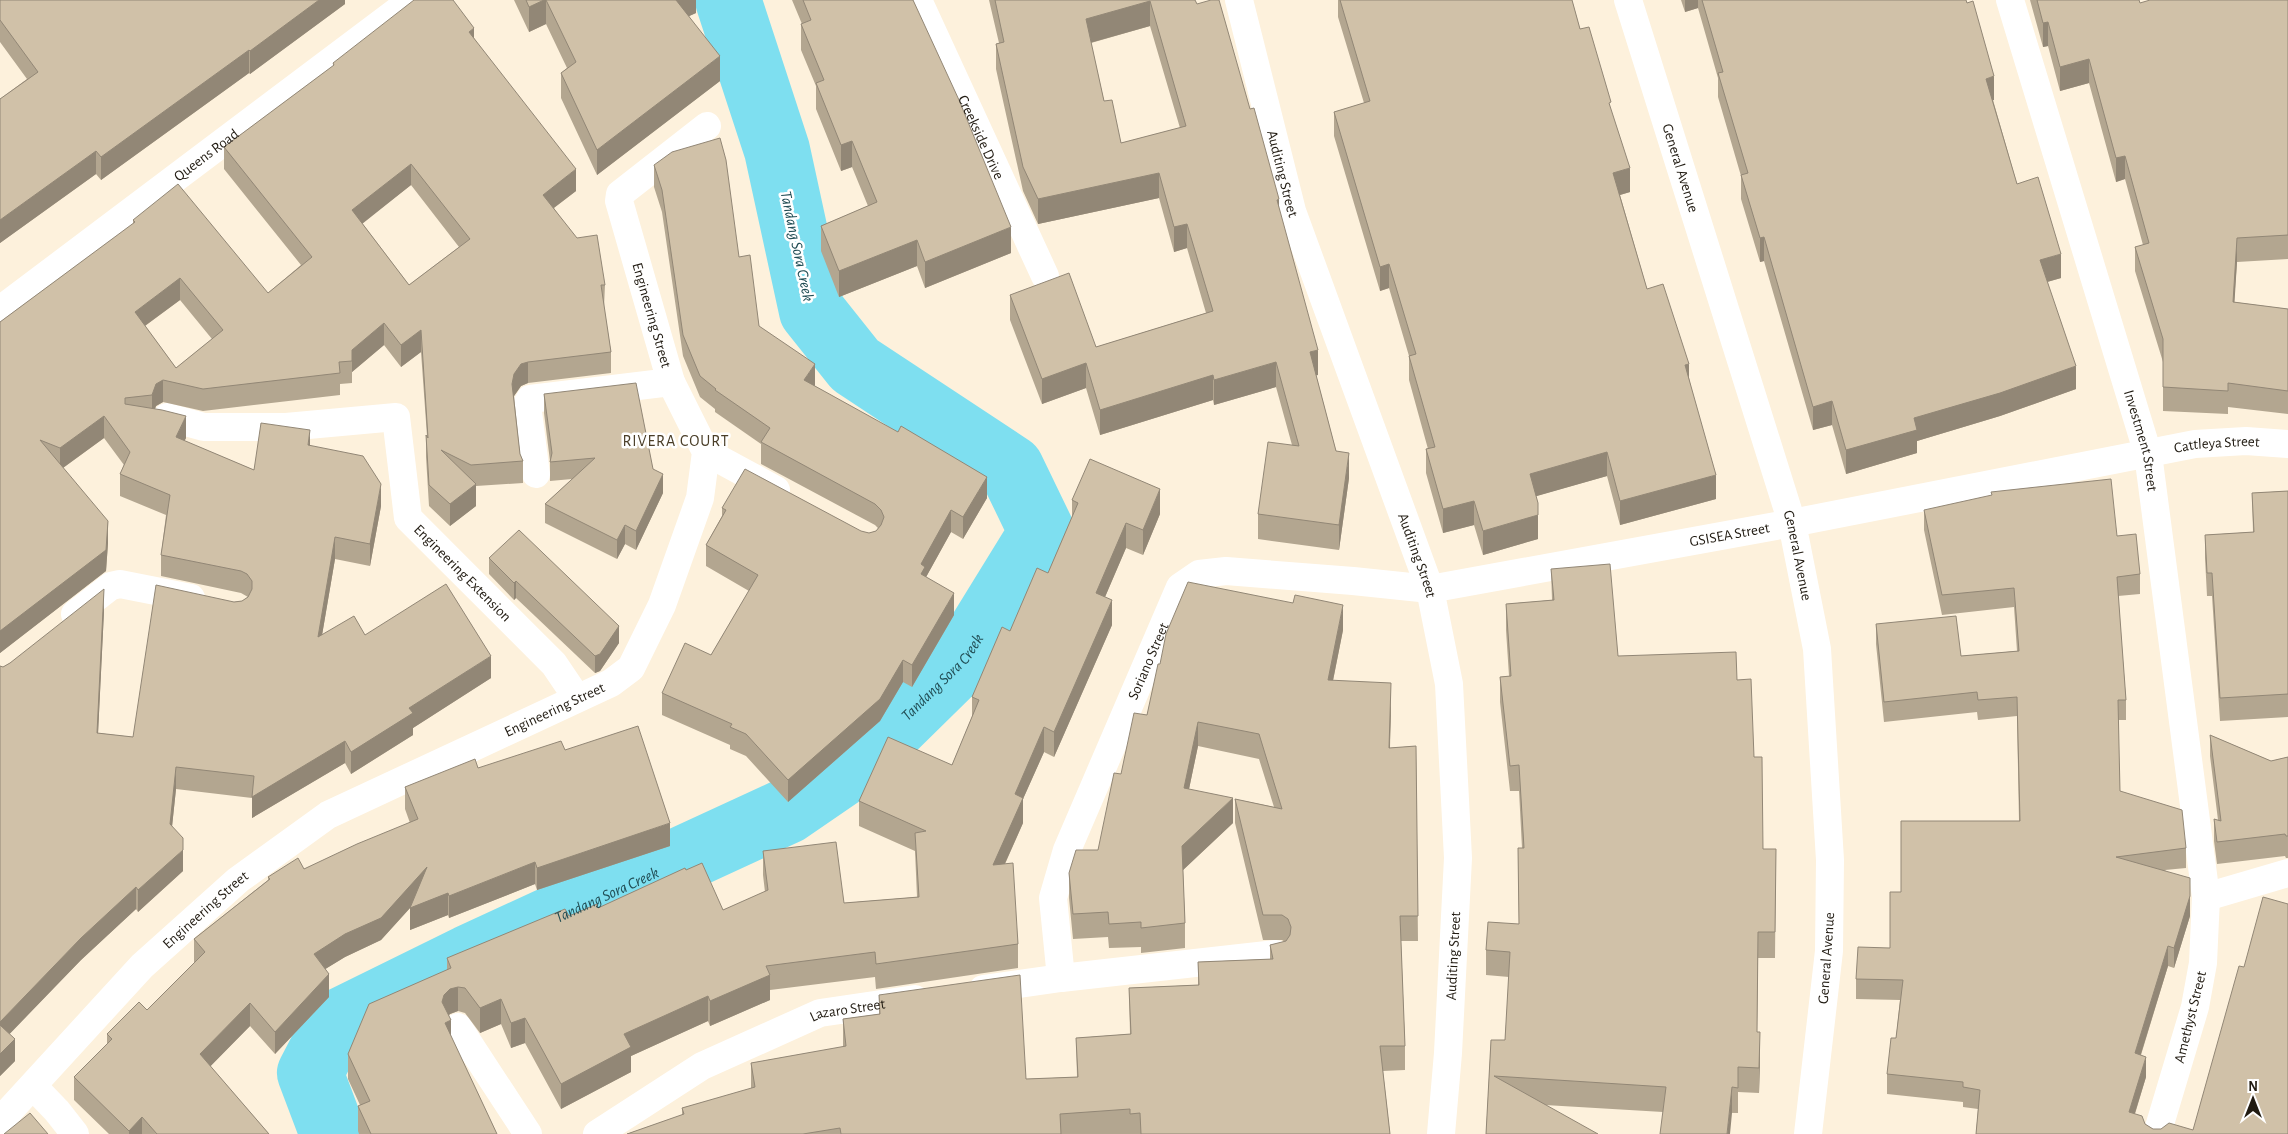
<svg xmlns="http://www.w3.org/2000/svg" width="2288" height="1134" viewBox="0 0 2288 1134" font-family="'Alegreya Sans',sans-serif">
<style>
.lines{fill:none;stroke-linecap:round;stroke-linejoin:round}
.river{stroke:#7edff0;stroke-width:66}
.minor{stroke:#fff;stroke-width:28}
.wall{fill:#b3a690;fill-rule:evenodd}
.shaded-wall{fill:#928776}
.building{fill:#d0c1a8;stroke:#928776;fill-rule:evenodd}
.labels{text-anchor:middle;stroke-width:5;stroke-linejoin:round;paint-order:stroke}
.street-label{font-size:15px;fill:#211b12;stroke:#fff}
.water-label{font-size:16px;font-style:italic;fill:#214d54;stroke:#fff}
.neighbourhood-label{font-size:16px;letter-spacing:1px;fill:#4a3e28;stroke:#fff}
</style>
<rect width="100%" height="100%" fill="#fdf1dc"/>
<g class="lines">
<path class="river" id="s1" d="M333,1134L310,1073L336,1023L468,958L787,811L857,763L965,657L1042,532L1011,468L855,365L812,311L777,150L728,0"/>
<g class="minor">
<path id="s2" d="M918,0L1045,276"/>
<path id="s3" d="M1239,0L1292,211L1430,589L1449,684L1458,858L1448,1053L1441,1134"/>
<path id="s4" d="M1628,0L1792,523L1817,649L1830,860L1829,951L1808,1134"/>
<path id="s5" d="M2010,0L2148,454L2206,897L2203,963L2195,1007L2157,1134"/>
<path id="s6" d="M0,310L412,0"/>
<path id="s7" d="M167,417L204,427H286L396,417L408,518L554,664L577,698"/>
<path d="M706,452L776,490"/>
<path d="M536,474L527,404L530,399L671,382"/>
<path d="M75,614L111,586L120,584L191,598"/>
<path d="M2206,897L2288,873"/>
<path id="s8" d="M1061,978L1053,898L1067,850L1180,587L1199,574L1226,571L1353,581L1430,589L1792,523L2195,444L2246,441L2288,444"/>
<path d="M983,989L1061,978L1276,954"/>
<path d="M458,1027L528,1134"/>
<path d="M33,1086L57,1111L75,1134"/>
<path id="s9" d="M0,1121L142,966L238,880L328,815L611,683L631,668L662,605L700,498L706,452L671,382L619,201L620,194L707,126"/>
<path id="s10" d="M597,1134L702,1066L820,1013L915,999"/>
</g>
</g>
<path class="wall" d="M0,0H345V4L250,74L249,73L101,180L96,174L0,243V99L27,79L0,42Z
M514,0H696V13L689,16L720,81L597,175L561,98V73L567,68L546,24L529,32Z
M792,0H913L1011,253L925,288L917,266L839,297L821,251V226L868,206L852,167L841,171L816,109V86L801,50V24H802Z
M989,0H1195L1279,210L1318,375H1316L1336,451L1349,478L1339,550L1258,539V514L1292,445L1276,387L1214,405L1213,400L1100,435L1086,388L1042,404L1010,320V295L1096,347L1206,313L1187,248L1174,252L1159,198L1038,224L1023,191L996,69V44L999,43ZM1150,26L1180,128L1121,143L1104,101L1091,43Z
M1338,0H1572L1580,29L1611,110L1630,192L1620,195L1647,289L1689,378L1716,499L1620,525L1607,476L1536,496L1538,539L1483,555L1474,525L1443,533L1426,473V449H1428L1409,380V356L1389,288L1380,291L1334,136V112L1364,103L1338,17Z
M1681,0H1966L1994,100H1993L2017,184L2061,278L2047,282L2076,389L2000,416L1917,441V453L1846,474L1832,425L1813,430L1764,261L1760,262L1741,199V176L1718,97V78L1698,8L1685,12Z
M2030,0H2139L2140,3L2288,0V259L2237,262L2234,302L2288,309V414L2228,407V414L2163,411V362L2135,271V247L2143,245L2125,179L2116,182L2089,83L2060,91L2048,46L2043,47Z
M474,38L576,191L554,208L605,285L604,307L611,352V373L528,383L521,386L514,396L520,454L523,461V483L476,486V506L450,526L429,506L426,457V435L427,436L421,352L401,367L384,345L352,372V383L340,384V395L203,411L163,402L156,406L155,409L186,438L184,441L254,470L310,445L381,506L370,566L335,559L322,635H365L491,678L413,728V735L351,774L345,763L252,818V798L176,789L172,826L183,871L138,912L136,909L81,960L9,1034L15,1061L0,1076V666L3,667L10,663L104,611L98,733L133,737L234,602L242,601L248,597L241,593L161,576V555L166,515L120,496V474L124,465L104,438L63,468L108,543L106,571L0,653V322L133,224V220L268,293L301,265L224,169V147L333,66V63ZM411,185L459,247L409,285L362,223ZM180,300L212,339L176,368L145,326Z
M654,165L739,257L759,326L815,386L987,498L963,539L951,532L926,577L954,615L912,687L903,682L880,721L788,802L746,756L730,749V745L662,715V693L711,655L749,591L706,566V545L722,516V508L869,533L876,531L878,528L875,525L761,464V444L715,412V409L700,397L683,356L662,212L654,187Z
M544,394L653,469L663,493L636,550L625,544L617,559L545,523V504L572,479L550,481V461L544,413Z
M2288,491V717L2220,721L2212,596H2207L2205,558V535L2253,532L2252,493Z
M1072,500L1160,514L1143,555L1126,548L1105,597L1112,625L1054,757L1044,752L1023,799V823L1005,864L1018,944V968L876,989L875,977L770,990V1000L710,1026L708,1021L631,1056V1072L561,1109L525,1043L511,1048L501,1024L480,1033L465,1013L458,1011L450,1014L449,1015L451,1037L497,1134H359L358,1131V1106L360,1105L348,1079V1054L447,970V958L569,916L598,908L686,870L723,910L765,892L763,875V851L844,903L917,897L915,851L859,826V801L952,765L972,717V697L1010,631L1048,573L1072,517Z
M1924,510L2117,536L2140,574V594L2118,596L2126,700V720H2118L2120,791L2186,848V868L2165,870L2190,898V916L2174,968L2168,966L2141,1055L2146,1077L2135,1114L2145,1124L2153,1129L2193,1130L2288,1134H1976L1978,1109L1963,1107V1102L1887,1094V1074L1896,1038L1900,1000L1856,999V979L1890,948L1901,892L2019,821L2017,716L1978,720L1977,712L1884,722L1876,644V624L1961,656L2017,651L2014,607L1942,615L1924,530Z
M489,558L619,643L600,671L595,673L516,598L514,600L489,574Z
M1551,569L1618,656L1737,680L1754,757L1763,849H1776L1775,958H1758L1757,1032L1760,1058L1759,1093L1738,1092V1113L1663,1112L1545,1105L1486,1134L1491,1040H1505L1509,977L1486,975V950L1519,924L1518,848H1522L1519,791H1510L1500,702V677L1509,676L1506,630V604L1552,600Z
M1343,630L1333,681L1391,707L1390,748L1416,746L1418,941H1401L1405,1046V1070L1383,1071L1390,1134H627L682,1115V1108L751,1089V1063L843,1047V1019L879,1014V995L1026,1079L1077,1077L1076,1038L1130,1034L1129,988L1198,985V962L1270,959V945L1285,942L1282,940H1263L1235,823V799L1274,807L1259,759L1198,746L1189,789L1233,823L1183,870L1185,923V948L1141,953V947L1109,948L1108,937L1073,939L1069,898V873L1098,850L1121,774L1147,715L1160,664Z
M2210,735L2271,761L2288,757V858H2286L2285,856L2217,864L2214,841V819L2218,820L2210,756Z
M565,750L670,846L537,890L535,884L449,918L448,915L410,930V908L381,940L345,957L325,969L329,997L275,1054L250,1026L210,1066L269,1134H109L74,1100V1077L107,1045V1034L147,1010L194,963V939L268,880V877L304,869L410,823L405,809V787L478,768Z"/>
<path class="shaded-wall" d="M319,0H345V4L250,74V51Z
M544,0H546V24L529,32V7Z
M674,0H696V13L674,23Z
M1685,0H1698V8L1685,12Z
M1150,1V26L1086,44V19Z
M2048,22V46L2043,47V23Z
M474,28V50L469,32Z
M249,50V73L101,180V157Z
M720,56V81L597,175V150Z
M2089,59V83L2060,91V67Z
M1994,76V100L1986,102V79Z
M852,141V167L841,171V145Z
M96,151V174L0,243V220Z
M2125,156V179L2116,182V158Z
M411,164V185L352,232V210Z
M1630,168V192L1613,197V173Z
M576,169V191L543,216V195Z
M1159,173V198L1038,224V199Z
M1279,199V224L1277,200Z
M1187,224V248L1174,252V227Z
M1011,227V253L925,288V262Z
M1764,237V261L1760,262V238Z
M2237,238V262L2233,326V302Z
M917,240V266L839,297V271Z
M2061,254V278L2040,284V260Z
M1389,264V288L1380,291V267Z
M180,278V300L135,333V312Z
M384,323V345L352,372V383V350Z
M421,330V352L401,367V345Z
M1318,350V375L1310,377V352Z
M528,362V383L521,386L514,396L512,406V384L514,374L521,364Z
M1276,362V387L1214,405V380Z
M1086,363V388L1042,404V379Z
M815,364V386L804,402V380Z
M1689,364V388L1685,365Z
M2076,366V389L2000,416L1917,441V453L1846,474V450L1914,418Z
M1213,375V400L1100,435V410Z
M163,380V402L156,406L152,416V395L156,384Z
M1832,401V425L1813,430V407Z
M104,416V438L60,470V448Z
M186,416V438L176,459V437Z
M310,430V452L308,445Z
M1607,452V476L1530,498V474Z
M1349,453V478L1339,550V525Z
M663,474V493L636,550V531Z
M1716,475V499L1620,525V501Z
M987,477V498L963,539V517Z
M381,484V506L370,566V544Z
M476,484V506L450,526V504Z
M1160,489V514L1143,555V530Z
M1474,501V525L1443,533V509Z
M951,510V532L925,579L921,595V564Z
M1538,515V539L1483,555V531Z
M108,521V543L106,571L0,653V631Z
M1126,523V548L1096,618V593Z
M625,525V544L617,559V540Z
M335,537V559L318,659V637Z
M516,581V598L514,600V583Z
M104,589V611L97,755V733Z
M954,593V615L912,687V665Z
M1112,600V625L1054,757V732Z
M1343,605V630L1328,705V680Z
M619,626V643L600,671L595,673V656Z
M491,656V678L413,728V735L351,774V752L409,708Z
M903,660V682L880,721L788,802V780Z
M1391,683V707L1389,773V748Z
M1198,722V746L1184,813V788Z
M1044,727V752L1023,799V823L993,890V865L1015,794Z
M345,741V763L252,818V797Z
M176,767V789L170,846V824Z
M1233,798V823L1182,871V846Z
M670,823V846L537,890V868Z
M183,850V871L138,912V890Z
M535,862V884L449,918V896Z
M427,867L448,893V915L410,930V908L381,940L345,957L314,976V954Z
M2190,878V916L2174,968V948Z
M136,887V909L81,960L0,1044V1022L81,938Z
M2168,946V966L2135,1073V1053Z
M329,974V997L275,1054V1032Z
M770,975V1000L710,1026V1001Z
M458,987V1011L450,1014L444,1020L442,1002L444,995L450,989Z
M708,996V1021L631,1056V1072L561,1109V1084L624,1034Z
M501,999V1024L480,1033V1008Z
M250,1003V1026L200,1077V1054Z
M525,1018V1043L511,1048V1023Z
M451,1020V1045L445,1023Z
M1760,1032V1058L1759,1093V1068Z
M15,1039V1061L0,1076V1054Z
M2146,1057V1077L2129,1132V1112Z
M1732,1087V1113L1730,1134H1727Z
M142,1117V1134H129V1131Z"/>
<path class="building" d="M0,0H319L250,51L249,50L101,157L96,151L0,220V99L38,72L0,20Z
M414,0H453L474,28L469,32L576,169L543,195L577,238L597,235L605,285H601L611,352L528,362L521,364L514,374L512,384L520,454L523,461L471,465L441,450L476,484L450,504L429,485L426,435L428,438L421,330L401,345L384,323L352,350V361L339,362L340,373L203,389L163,380L156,384L152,395L125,398V404L162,410L186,416L176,437L254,470L261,423L310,430L308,445L363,456L381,484L370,544L335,537L318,637L354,616L365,635L446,584L491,656L409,708L413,713L351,752L345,741L252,797L254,776L176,767L170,824L183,838V850L138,890L136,887L81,938L0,1022V666L3,667L10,663L104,589L97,733L133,737L156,585L234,602L242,601L248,597L252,589V581L247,574L241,571L161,555L170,495L120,474L130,452L104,416L60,448L40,440L108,521L106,550L0,631V322L135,222L133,220L178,184L268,293L312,257L224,147L334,65L333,63ZM411,164L470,239L409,285L352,210ZM180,278L223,330L176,368L135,312Z
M526,0H544L529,7Z
M546,0H676L720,56L597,150L561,73L576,62Z
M803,0H913L959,100L1011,227L925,262L917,240L839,271L821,226L877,202L852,141L841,145L816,83L824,80L801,24L811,20Z
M995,0H1195L1197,4L1211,0H1219L1250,109L1254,108L1279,199L1277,200L1318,350L1310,352L1336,451L1349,453L1339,525L1258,514L1268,442L1299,446L1276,362L1214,380L1213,375L1100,410L1086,363L1042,379L1010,295L1069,273L1096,347L1213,311L1187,224L1174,227L1159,173L1038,199L1023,167L996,44L1004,42ZM1150,1L1186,126L1121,143L1112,100L1104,101L1086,19Z
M1340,0H1572L1580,29L1589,27L1611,102L1609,103L1630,168L1613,173L1647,289L1663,284L1689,364L1685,365L1716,475L1620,501L1607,452L1530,474L1538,503V515L1483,531L1474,501L1443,509L1426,449L1435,447L1409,356L1416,354L1389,264L1380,267L1334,112L1370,101Z
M1702,0H1966L1967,3L1973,1L1994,76L1986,79L2017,184L2038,177L2061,254L2040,260L2076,366L2000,393L1914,418L1917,430L1846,450L1832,401L1813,407L1764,237L1760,238L1741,175L1748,173L1718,73L1723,72Z
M2037,0H2139L2140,3L2150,0H2288V235L2237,238L2233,302L2288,309V391L2228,383V391L2163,387V339L2135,247L2149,243L2125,156L2116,158L2089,59L2060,67L2048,22L2043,23Z
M720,138L726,160L739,257L750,255L759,326L815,364L804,380L898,432L901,426L987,477L963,517L951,510L921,564L925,567L921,574L954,593L912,665L903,660L880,699L788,780L746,734L730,727L732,724L662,693L685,643L711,655L758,575L706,545L726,510L722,508L745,469L861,531L869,533L876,531L881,525L884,517L881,510L875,504L761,442L770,428L715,390L716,389L700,376L683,335L662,190L654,165L672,152Z
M636,383L653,469L663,474L636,531L625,525L617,540L545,504L595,458L550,462L552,453L544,394Z
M1090,459L1160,489L1143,530L1126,523L1096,593L1112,600L1054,732L1044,727L1015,794L1023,798L993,865L1013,863L1018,944L876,964L875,952L766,966L770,975L710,1001L708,996L624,1034L631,1047L561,1084L525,1018L511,1023L501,999L480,1008L465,988L458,987L450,989L444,995L442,1002L451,1020L445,1023L497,1134H371L358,1106L370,1101L348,1054L369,1004L451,968L447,958L565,909L569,916L597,904L598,908L685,868L686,870L702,863L723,910L768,890L763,851L836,842L844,903L919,897L915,833L926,831L859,801L888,737L952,765L979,700L972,697L1002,627L1010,631L1037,568L1048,573L1078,503L1072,500Z
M2111,479L2117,536L2136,534L2140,574L2117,577L2126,700H2118L2120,791L2182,810L2186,848L2116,857L2190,878V896L2174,948L2168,946L2135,1053L2146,1057L2129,1112L2142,1116L2145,1124L2153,1129H2161L2169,1123L2193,1130L2239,966L2244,967L2263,897L2288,904V1134H1976L1980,1090L1963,1087V1082L1887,1074L1891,1038H1896L1903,980L1856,979L1858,947L1890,948V892H1901V821H2020L2017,697L1978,700L1977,692L1884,702L1876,624L1956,616L1961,656L2019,651L2014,588L1942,595L1924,510L1992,495L1991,492Z
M2288,491V694L2220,698L2212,573H2207L2205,535L2254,532L2252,493Z
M519,530L619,626L600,654L595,656L516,581L514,583L489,558Z
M1610,564L1618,656L1736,652L1737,680L1751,679L1754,757H1762L1763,849H1776L1775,932H1758L1757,1032H1760L1759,1068L1738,1067V1088L1732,1087L1727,1134H1660L1666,1087L1494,1076L1598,1134H1486L1491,1040H1505L1510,952L1486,950L1488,922L1519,924L1518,848H1524L1519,765L1510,766L1500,677L1511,676L1506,604L1554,600L1551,569Z
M1188,582L1293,603L1295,595L1343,605L1328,680L1391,683L1389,748L1416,746L1418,916H1400L1405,1046H1380L1390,1134H1141L1140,1113L1130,1114V1109L1060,1114L1061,1134H841L840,1128L803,1134H627L684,1114L682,1108L755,1087L751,1063L846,1046L843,1019L880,1014L879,995L1020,975L1026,1079L1078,1077L1076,1038L1131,1034L1129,988L1199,985L1198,962L1273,959L1270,945L1286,941L1290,935L1291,927L1288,919L1282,915H1263L1235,799L1282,809L1259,734L1198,722L1184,788L1233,798L1182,846L1185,923L1141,928V922L1109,924L1108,912L1073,914L1069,873L1076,850H1098L1114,773L1121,774L1134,713L1147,715L1158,664H1160L1166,634Z
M638,726L670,823L537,868L535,862L449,896L448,893L410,908L427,867L381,918L345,934L314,954L329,974L275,1032L250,1003L200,1054L269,1134H157L142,1117L129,1131L74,1077L112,1039L107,1034L139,1002L147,1010L205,952L194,939L270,879L268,877L298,858L304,869L357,844L418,819L405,787L475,759L478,768L561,741L565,750Z
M2210,735L2271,761L2288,757V836H2286L2285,834L2217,842L2214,819L2221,821Z
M0,1025L15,1039L0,1054Z
M30,1113L48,1134H4Z"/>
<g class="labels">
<g class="street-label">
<text dy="5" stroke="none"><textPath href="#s2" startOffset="151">Creekside Drive</textPath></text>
<text dy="5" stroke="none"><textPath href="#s6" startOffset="258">Queens Road</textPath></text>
<text dy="5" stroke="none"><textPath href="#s4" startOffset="176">General Avenue</textPath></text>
<text dy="5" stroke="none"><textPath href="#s3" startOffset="179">Auditing Street</textPath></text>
<text transform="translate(652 315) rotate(74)" y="5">Engineering Street</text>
<text dy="5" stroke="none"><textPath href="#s5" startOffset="460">Investment Street</textPath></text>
<text dy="5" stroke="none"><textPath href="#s8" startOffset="1472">Cattleya Street</textPath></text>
<text dy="5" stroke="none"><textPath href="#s8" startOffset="976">GSISEA Street</textPath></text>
<text dy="5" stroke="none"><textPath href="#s3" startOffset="584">Auditing Street</textPath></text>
<text dy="5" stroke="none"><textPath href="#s4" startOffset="581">General Avenue</textPath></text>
<text dy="5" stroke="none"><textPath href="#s7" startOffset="410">Engineering Extension</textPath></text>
<text dy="5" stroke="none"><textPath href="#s8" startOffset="336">Soriano Street</textPath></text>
<text dy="5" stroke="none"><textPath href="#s9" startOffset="700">Engineering Street</textPath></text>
<text dy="5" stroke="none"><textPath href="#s9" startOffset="295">Engineering Street</textPath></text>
<text transform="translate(1453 956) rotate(-87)" y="5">Auditing Street</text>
<text transform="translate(1826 958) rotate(-86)" y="5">General Avenue</text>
<text dy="5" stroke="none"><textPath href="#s10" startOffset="282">Lazaro Street</textPath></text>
<text transform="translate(2190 1017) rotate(-76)" y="5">Amethyst Street</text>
</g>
<g class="water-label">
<text transform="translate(798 246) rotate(78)" y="6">Tandang Sora Creek</text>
<text dy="6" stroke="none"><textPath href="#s1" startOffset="826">Tandang Sora Creek</textPath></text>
<text dy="6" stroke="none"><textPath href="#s1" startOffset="421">Tandang Sora Creek</textPath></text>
</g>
<g class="neighbourhood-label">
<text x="676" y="446">RIVERA COURT</text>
</g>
</g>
<g transform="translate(2253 1099)" stroke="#ffffff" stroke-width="4" paint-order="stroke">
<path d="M0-4L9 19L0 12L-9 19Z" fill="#211b12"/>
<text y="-8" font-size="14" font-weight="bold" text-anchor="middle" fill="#211b12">N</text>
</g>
</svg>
